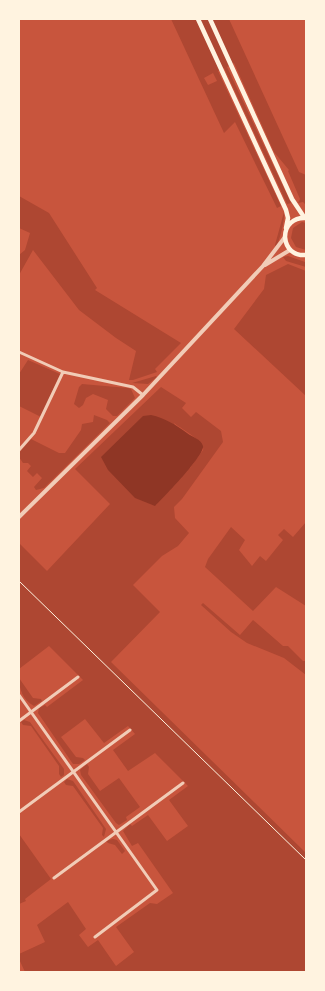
<svg xmlns="http://www.w3.org/2000/svg" width="325" height="991" viewBox="0 0 325 991" font-family="'Roboto Serif',serif">
<style>
.green{fill:#ae4732;fill-rule:evenodd}
.water{fill:#8f3625}
.lines{fill:none;stroke-linecap:round;stroke-linejoin:round}
.path{stroke:#fff3e0;stroke-width:1}
.minor{stroke:#f1ccb7;stroke-width:3}
.tertiary{stroke:#f1ccb7;stroke-width:4}
.secondary{stroke:#fff3e0;stroke-width:4.5}
</style>
<rect width="100%" height="100%" fill="#c8553d"/>
<path class="green" d="M171,19H229L299,172L306,175V205L303,202L298,203L300,199L288,171L289,170L274,152L234,63L227,67L291,203L287,204L224,68L218,71L281,206L277,208L235,122L224,133ZM213,73L217,81L208,85L204,78Z
M19,196L49,213L97,288L95,290L181,343L155,369L157,372L133,380H129L136,351L116,338L79,310L33,250L19,275V255L25,250L30,233L19,228Z
M284,212C285,220 280,240 276,247L275,245Z
M302,222L306,223V250L296,247L291,238L293,228Z
M288,256L305,262L306,267L286,261L283,257Z
M288,264L306,271V396L234,329L264,289L266,275Z
M28,360L60,374L41,417L19,406V374Z
M156,376L157,377L148,384L132,383Z
M82,384L128,388L131,389L135,398L117,416H113L106,409L108,400L93,394L86,398L83,405L79,408L74,404L79,387Z
M161,387L186,403L182,408L191,417L196,412L221,431L223,442L182,499L174,507L175,518L189,533L178,546L162,556L133,585L160,612L111,662L306,853V972H25L19,959V954L45,942L37,925L68,902L86,929L79,935L88,947L98,940L116,966L134,952L116,927L150,903L157,904L173,893L138,843L132,846L123,831L130,824L132,826L148,815L167,841L188,826L169,800L188,786L155,753L128,771L113,750L135,734L128,726L104,743L85,719L61,737L76,757L83,758L85,760L79,764H73L38,713L39,708L45,705L47,707L83,680L49,646L19,669V543L47,571L110,504L75,469ZM174,423C180,428 206,442 203,450C201,453 193,464 190,468Z
M94,415L107,420L110,423L44,488L36,490L34,487L42,478L37,473L33,477L27,471L31,466L28,463H23L19,457V453L31,439L59,453H65L81,430L82,424L93,422Z
M306,522V606L276,587L253,611L205,567L208,559L231,527L245,540L239,550L252,566L260,556L266,561L283,540L278,535L284,529L293,537Z
M203,603L240,635L253,620L283,646H288L303,661H306V675L284,658L247,643L231,632L201,605Z
M19,678L33,698L41,699L42,701L34,706C23,700 19,689 19,678Z
M24,720L30,722L64,769V775L61,777L59,774V766L31,726L23,725L21,722Z
M87,764L89,767L88,774L100,791L119,778L140,807L126,817L127,820L119,825L116,823L81,775L80,770Z
M67,779L73,781L106,829L104,837L102,835L103,828L73,786L66,785L64,782Z
M19,834L51,879L25,899L26,901L19,904Z
M113,839L117,840L125,851L122,854L115,845L108,843L106,841Z"/>
<path class="water" d="M151,415C165,418 176,425 187,433C192,437 201,439 203,446C205,455 163,498 155,506L135,498L108,470L101,457L143,416Z"/>
<g class="lines">
<path class="path" d="M19,581L306,860"/>
<path class="minor" d="M19,352L63,372L133,387L143,395
M19,450L34,433L63,372
M19,695L157,890L95,937
M19,721L78,677
M19,812L130,730
M54,878L183,783"/>
<path class="tertiary" d="M265,265L290,250
M19,517L143,395L263,266L285,237"/>
<path class="secondary" d="M198,19L286,210L288,218L286,228
M210,19L292,199L304,217
M306,218C294,217 285,225 285,237C286,249 294,256 306,255"/>
</g>
<rect width="325" height="991" fill="none" stroke="#fff3e0" stroke-width="40"/>
</svg>
